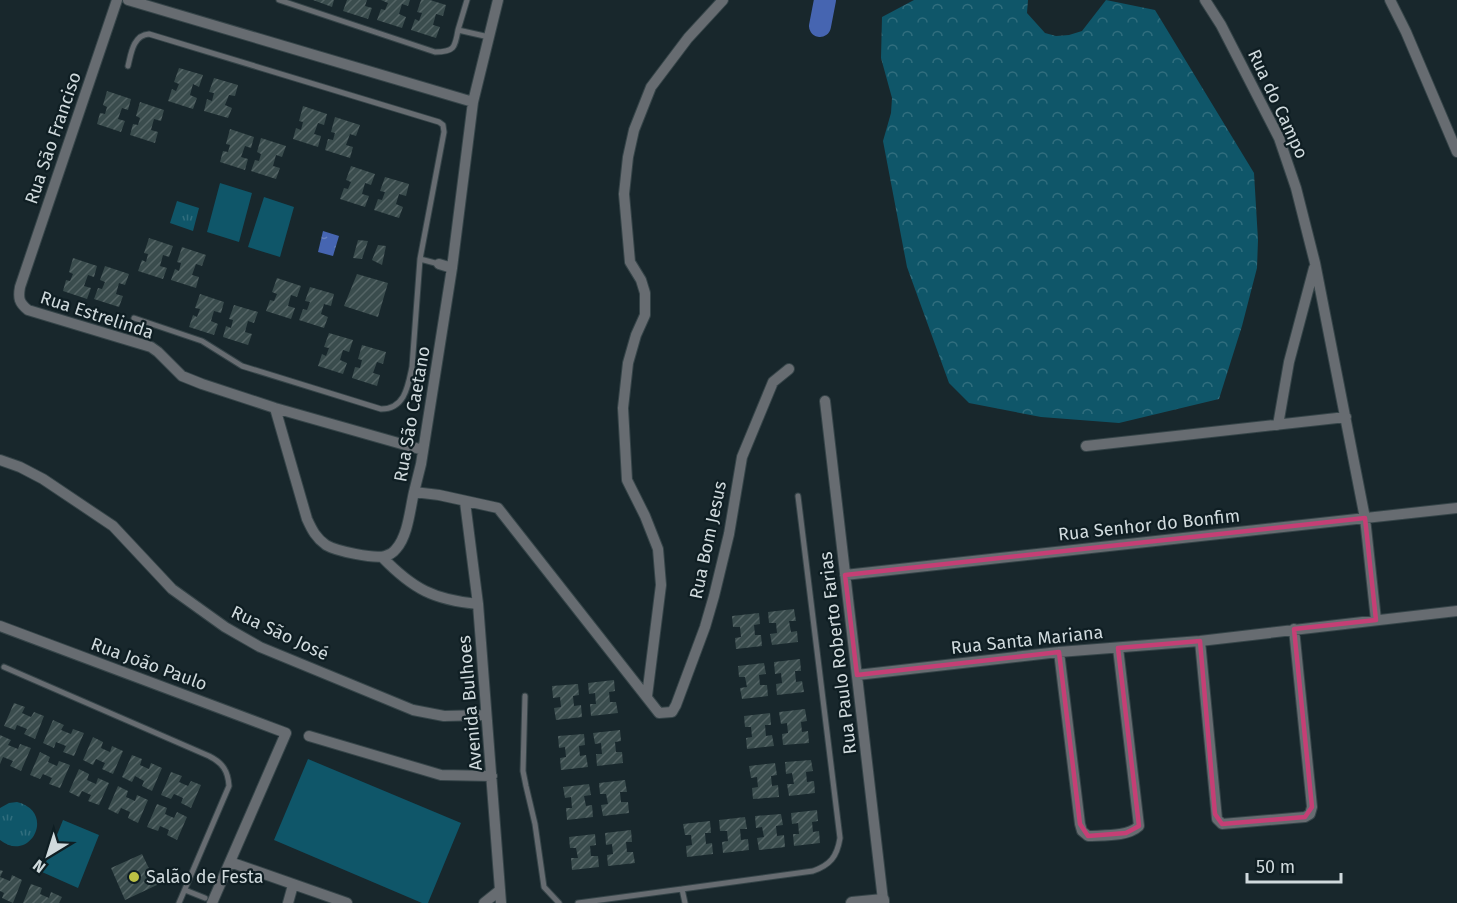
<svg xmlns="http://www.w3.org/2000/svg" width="1457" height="903" viewBox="0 0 1457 903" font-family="'Fira Sans',sans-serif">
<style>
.grass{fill:url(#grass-tufts)}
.forest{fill:url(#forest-crowns)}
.garden{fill:#0f5669}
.water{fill:url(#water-ripples)}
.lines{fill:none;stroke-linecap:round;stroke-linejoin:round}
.river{stroke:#4665b1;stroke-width:22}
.building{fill:url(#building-hatch)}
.service-casing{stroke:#354448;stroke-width:7}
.minor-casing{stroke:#354448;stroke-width:12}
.tertiary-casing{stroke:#354448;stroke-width:14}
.service{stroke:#676c71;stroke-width:5}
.minor{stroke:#676c71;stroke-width:10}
.tertiary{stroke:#676c71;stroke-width:12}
.marked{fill:none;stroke:#c53f75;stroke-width:4.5;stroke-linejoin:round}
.poi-dot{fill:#bbc044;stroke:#0f1e23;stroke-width:2}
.labels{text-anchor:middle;stroke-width:4.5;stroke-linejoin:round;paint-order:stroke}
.street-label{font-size:18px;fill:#d0dadd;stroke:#0f1e23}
.poi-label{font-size:18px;fill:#d0dadd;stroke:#0f1e23;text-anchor:start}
</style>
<defs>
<pattern id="grass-tufts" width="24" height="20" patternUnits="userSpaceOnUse" patternTransform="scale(1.5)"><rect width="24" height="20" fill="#0f5669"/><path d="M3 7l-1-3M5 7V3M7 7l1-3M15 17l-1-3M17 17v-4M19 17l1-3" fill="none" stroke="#316e7e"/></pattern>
<pattern id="forest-crowns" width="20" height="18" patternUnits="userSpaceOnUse" patternTransform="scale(1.5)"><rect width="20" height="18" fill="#0f5669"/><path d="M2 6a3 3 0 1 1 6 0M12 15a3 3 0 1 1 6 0" fill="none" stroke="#316e7e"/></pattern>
<pattern id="water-ripples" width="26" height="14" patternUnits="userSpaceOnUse" patternTransform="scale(1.5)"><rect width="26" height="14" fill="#4665b1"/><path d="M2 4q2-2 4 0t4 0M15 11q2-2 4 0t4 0" fill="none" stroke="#6882bf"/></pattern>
<pattern id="building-hatch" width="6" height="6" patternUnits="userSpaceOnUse" patternTransform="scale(1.5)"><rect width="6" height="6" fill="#3a4c4d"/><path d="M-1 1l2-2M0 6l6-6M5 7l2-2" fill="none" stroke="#556566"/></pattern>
</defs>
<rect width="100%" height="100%" fill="#18272c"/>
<path class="grass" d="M177,201L199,208L193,231L170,223Z
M17,802C57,812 30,864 0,840V808L9,803Z"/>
<path class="forest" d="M914,0H1028L1027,13L1045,33L1056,36L1069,35L1082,31L1106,0L1155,10L1254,173L1258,240L1257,268L1242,326L1219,399L1119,423L1041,417L969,403L949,383L907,267L883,141L891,113L892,98L881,58L882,17Z"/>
<path class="garden" d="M220,183L252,193L239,242L207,232Z
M264,197L294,207L280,257L248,247Z
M308,759L461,823L428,903H422L274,840Z
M63,820L99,835L78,888L42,872Z"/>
<path class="water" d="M323,231L339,236L333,256L318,252Z"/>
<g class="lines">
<path class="river" d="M820,26L825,0"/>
</g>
<path class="building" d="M313,0H334L332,7Z
M347,0H367L365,6L372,8L368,19L343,11Z
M381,0H410L408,6L402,4L399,14L406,17L402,28L377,20L381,9L385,10L388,3Z
M421,0H430L446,5L443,16L436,14L433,25L440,27L436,38L411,30L415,19L419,21L422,13L417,12Z
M179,68L203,75L199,87L193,84L190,95L197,98L193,109L168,101L172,89L176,91L179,84L174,82Z
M214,78L238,85L235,96L229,95L225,105L232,108L228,118L204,111L207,99L212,101L214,93L209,92Z
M107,91L131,99L128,110L122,108L118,119L125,121L121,132L97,124L100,113L105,114L107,107L103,105Z
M140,102L164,110L161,121L154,119L151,130L158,132L155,143L130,135L133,124L138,125L140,118L136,116Z
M303,106L327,114L324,125L318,123L314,134L321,136L318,147L293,139L296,128L301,130L303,122L299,121Z
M335,117L360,125L356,136L350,134L346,145L353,147L350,158L325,150L328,139L333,140L335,133L331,132Z
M230,129L254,137L251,148L245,146L241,157L248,159L245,170L220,162L223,151L228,152L230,145L226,144Z
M261,138L286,146L282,157L276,155L273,166L280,168L276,179L251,171L255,160L259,161L261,154L257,152Z
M351,166L375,174L371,185L365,183L362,194L369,196L365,207L340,199L344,188L348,189L351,182L346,180Z
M385,177L409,184L406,196L399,194L396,204L403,207L399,218L374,210L378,199L382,200L385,192L380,191Z
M149,238L173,246L169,257L163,255L160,266L167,268L163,279L138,271L142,260L146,262L148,254L144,253Z
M358,240L368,241L362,259L353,258Z
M378,245L386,246L382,265L372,260Z
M182,247L206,255L202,266L196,264L192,275L199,277L196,288L171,280L175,269L179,271L181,263L177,262Z
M73,258L97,266L94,277L88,275L84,286L91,288L87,299L63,291L66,280L70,281L73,274L69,272Z
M105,266L129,274L125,285L119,283L116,294L123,296L119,307L94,299L98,288L102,289L105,282L100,280Z
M357,274L388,283L378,317L344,306Z
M277,278L301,286L297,297L291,295L288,306L295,308L291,319L266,311L270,300L274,301L277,294L272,292Z
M310,287L334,294L331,306L324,304L321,314L328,317L324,328L299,320L303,309L307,310L310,302L305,301Z
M200,294L224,302L221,313L214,311L211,321L218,324L214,335L189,327L193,315L197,317L200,309L195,308Z
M234,305L258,312L254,323L248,321L245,332L252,334L248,345L223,337L226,326L231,328L233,320L229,319Z
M329,333L353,340L349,352L343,350L340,360L347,363L343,374L318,366L322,354L326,356L329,348L324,347Z
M362,345L386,352L383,364L377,362L373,373L380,375L377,386L352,378L355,367L360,368L362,360L358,359Z
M794,609L796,621H789L791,632L797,631L798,642L772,645L770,634L777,633L776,623H769L768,612Z
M759,613L760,624L754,625L755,635H761L762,646L736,649L735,638L741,637L740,627H733L732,616Z
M800,659L801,671H795L796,682L802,681L804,692L777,695L776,684L782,683L781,673L775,674L774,662Z
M764,663L766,674L759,675L760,685H767L768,696L742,699L740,688L747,687L745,677H739L738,666Z
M614,680L615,691L609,692L610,702H616L618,713L591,716L590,704H596L595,693L589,694L588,683Z
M578,684L579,695L573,696L574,706L581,705L582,717L556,720L554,708L561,707L560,697L553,698L552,686Z
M14,703L25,707L22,713L31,717L34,712L44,716L35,739L24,734L27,729L17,725L15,730L4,726Z
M805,709L807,721L801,722L802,732L808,731L809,743L783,745L782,734L788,733L787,723L781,724L779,712Z
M770,713L771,725H765L766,736L772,735L774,746L747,749L746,738L752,737L751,727H745L744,716Z
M53,720L64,725L61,730L71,734L73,729L84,733L74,756L63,752L66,746L56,742L54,748L43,743Z
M620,730L621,741L615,742L616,752H622L623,763L597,766L596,754H602L601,743L595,744L593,733Z
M584,734L585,745L579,746L580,756L586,755L588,767L561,770L560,758L566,757L565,747L559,748L558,736Z
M0,735L11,740L8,745L18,749L20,744L31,748L21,771L10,766L13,761L3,757L0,764Z
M93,737L103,742L101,748L110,752L112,746L123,751L113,774L102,769L105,763L96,759L93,765L83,760Z
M40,752L50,757L48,762L57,766L59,761L70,765L60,788L49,784L52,778L43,774L40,779L30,775Z
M132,755L142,759L140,765L149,769L151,763L162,768L152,791L142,786L144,781L135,776L132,782L122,777Z
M811,760L813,771L806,772L807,782L814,781L815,793L789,796L787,784H794L792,773L786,774L785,762Z
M775,763L777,775L771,776L772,786L778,785L779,797L753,799L752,788L758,787L757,777L751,778L749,766Z
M79,769L89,774L87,780L96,784L98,778L109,783L99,805L88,801L91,795L82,791L79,797L69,792Z
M171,772L182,776L179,782L188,786L191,781L201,785L191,808L181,803L183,798L174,794L171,799L161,795Z
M625,780L627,792H620L621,802H628L629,813L603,816L601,805L608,804L606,794H600L599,783Z
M589,784L591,795L584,796L586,806L592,805L593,817L567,820L566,808H572L571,797L565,798L563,787Z
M118,786L128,791L126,797L135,801L137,795L148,800L138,823L128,818L130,812L121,808L118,814L108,809Z
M157,804L167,808L165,814L174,818L177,812L187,817L177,840L167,835L169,830L160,826L158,831L147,827Z
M817,810L818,821L812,822L813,832L819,831L820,843L794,846L793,834H799L798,823L792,824L791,813Z
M781,814L783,825L776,826L777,836L784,835L785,847L759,850L757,838L764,837L762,827L756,828L755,816Z
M745,817L747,829H740L741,840L748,839L749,850L723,853L722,842L728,841L727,831H720L719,820Z
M710,821L711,833H705L706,844L712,843L713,854L687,857L686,846L692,845L691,835H685L683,824Z
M631,830L632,842H626L627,852H633L635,863L608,866L607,855L613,854L612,844L606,845L605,833Z
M595,834L596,845L590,846L591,856H598L599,867L572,870L571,858H578L576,848H570L569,837Z
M142,854L157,885L125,900L111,868Z
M0,870L3,871L0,877L10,881L12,875L22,880L13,903L2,898L4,893L0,891Z
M31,884L42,888L40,894L49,898L51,892L62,897L59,903H23Z"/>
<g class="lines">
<g class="service-casing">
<path id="service" d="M279,0L435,52C454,52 455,48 458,30L489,37
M458,30L467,0
M128,66C131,54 133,35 149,34L439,122L443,125L444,132L420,259
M134,318L202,341L242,366L381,409C405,409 408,386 412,367L420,259L439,264
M4,667L209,756C223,763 228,771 229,786L179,903
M525,696L523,771L526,786L535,824L544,887L559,903
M682,889L813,871C830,865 837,857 840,838L798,496
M185,890L205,898
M578,903L682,889L685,903"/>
</g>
<g class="minor-casing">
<path id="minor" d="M117,0L20,287C18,298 19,303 28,310L151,347L158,352L182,376L202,384L275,408L423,450
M128,0L473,102
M498,0L473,102L452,268L421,464L414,492L439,495L498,508L659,713L672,712L676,705L705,627L714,596L729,534L742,457L773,382L789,369
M1205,0L1221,25L1279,138L1296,188L1315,263L1365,518L1376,620
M1390,0L1406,32L1457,152
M439,264L452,268
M825,401L883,900
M275,408L307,519C312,530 316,538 326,545C336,551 374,559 385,556C389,555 393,553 396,549C408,536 410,509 414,492
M1278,425L1289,362L1314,268
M1086,446L1346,417
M0,460L20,467L43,479L113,526L172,589L225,627L260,647L413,710L444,716L486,715
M465,502L478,604L501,903
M382,557C413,589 434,600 478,604
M845,575L1457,508
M0,626L286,733L212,903
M1200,641L1217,819L1222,824L1305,817L1310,814L1312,807L1294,629
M1059,652L1080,824L1082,831L1088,836C1104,835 1127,837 1139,826L1118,648
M857,675L1059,652L1200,641L1457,611
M647,696L661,585L658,549L645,516L627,480L623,408L628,363L636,335L645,315V293L641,280L630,262L624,194L628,157L634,130L651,87L688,38L723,0
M309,736L441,775L492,776
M230,862L347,903
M288,903L293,885
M484,903L499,891"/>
</g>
<g class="tertiary-casing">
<path id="tertiary" d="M852,903L883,900V903"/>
</g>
<use href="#service" class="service"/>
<use href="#minor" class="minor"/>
<use href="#tertiary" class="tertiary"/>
</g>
<path class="marked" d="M1365,518L1376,620L1294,629L1312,807L1305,817L1222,824L1215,814L1200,641L1118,648L1139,826L1126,833L1088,836L1080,824L1059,652L857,675L845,575Z"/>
<circle class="poi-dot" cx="134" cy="877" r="6"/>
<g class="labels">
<g class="street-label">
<text transform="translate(1278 104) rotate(65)" y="6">Rua do Campo</text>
<text transform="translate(53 138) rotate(-71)" y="6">Rua São Franciso</text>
<text transform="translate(97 315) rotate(18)" y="6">Rua Estrelinda</text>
<text transform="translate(412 414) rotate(-80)" y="6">Rua São Caetano</text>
<text transform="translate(1149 525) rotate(-6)" y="6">Rua Senhor do Bonfim</text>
<text transform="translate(708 540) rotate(-78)" y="6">Rua Bom Jesus</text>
<text transform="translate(280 633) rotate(25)" y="6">Rua São José</text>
<text transform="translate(1027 640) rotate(-6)" y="6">Rua Santa Mariana</text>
<text transform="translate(838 653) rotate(-97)" y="6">Rua Paulo Roberto Farias</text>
<text transform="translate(149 664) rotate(20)" y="6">Rua João Paulo</text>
<text transform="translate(470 703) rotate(-95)" y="6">Avenida Bulhoes</text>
</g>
<g class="poi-label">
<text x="146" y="883">Salão de Festa</text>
</g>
</g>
<g transform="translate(48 855) rotate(218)" stroke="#0f1e23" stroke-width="4.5" paint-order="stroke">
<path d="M0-4.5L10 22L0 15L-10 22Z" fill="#d0dadd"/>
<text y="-9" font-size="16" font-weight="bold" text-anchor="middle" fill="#d0dadd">N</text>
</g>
<path d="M1247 873v9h94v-9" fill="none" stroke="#d0dadd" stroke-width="3"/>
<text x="1256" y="873" font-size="18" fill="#d0dadd" stroke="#0f1e23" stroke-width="4.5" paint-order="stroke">50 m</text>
</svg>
